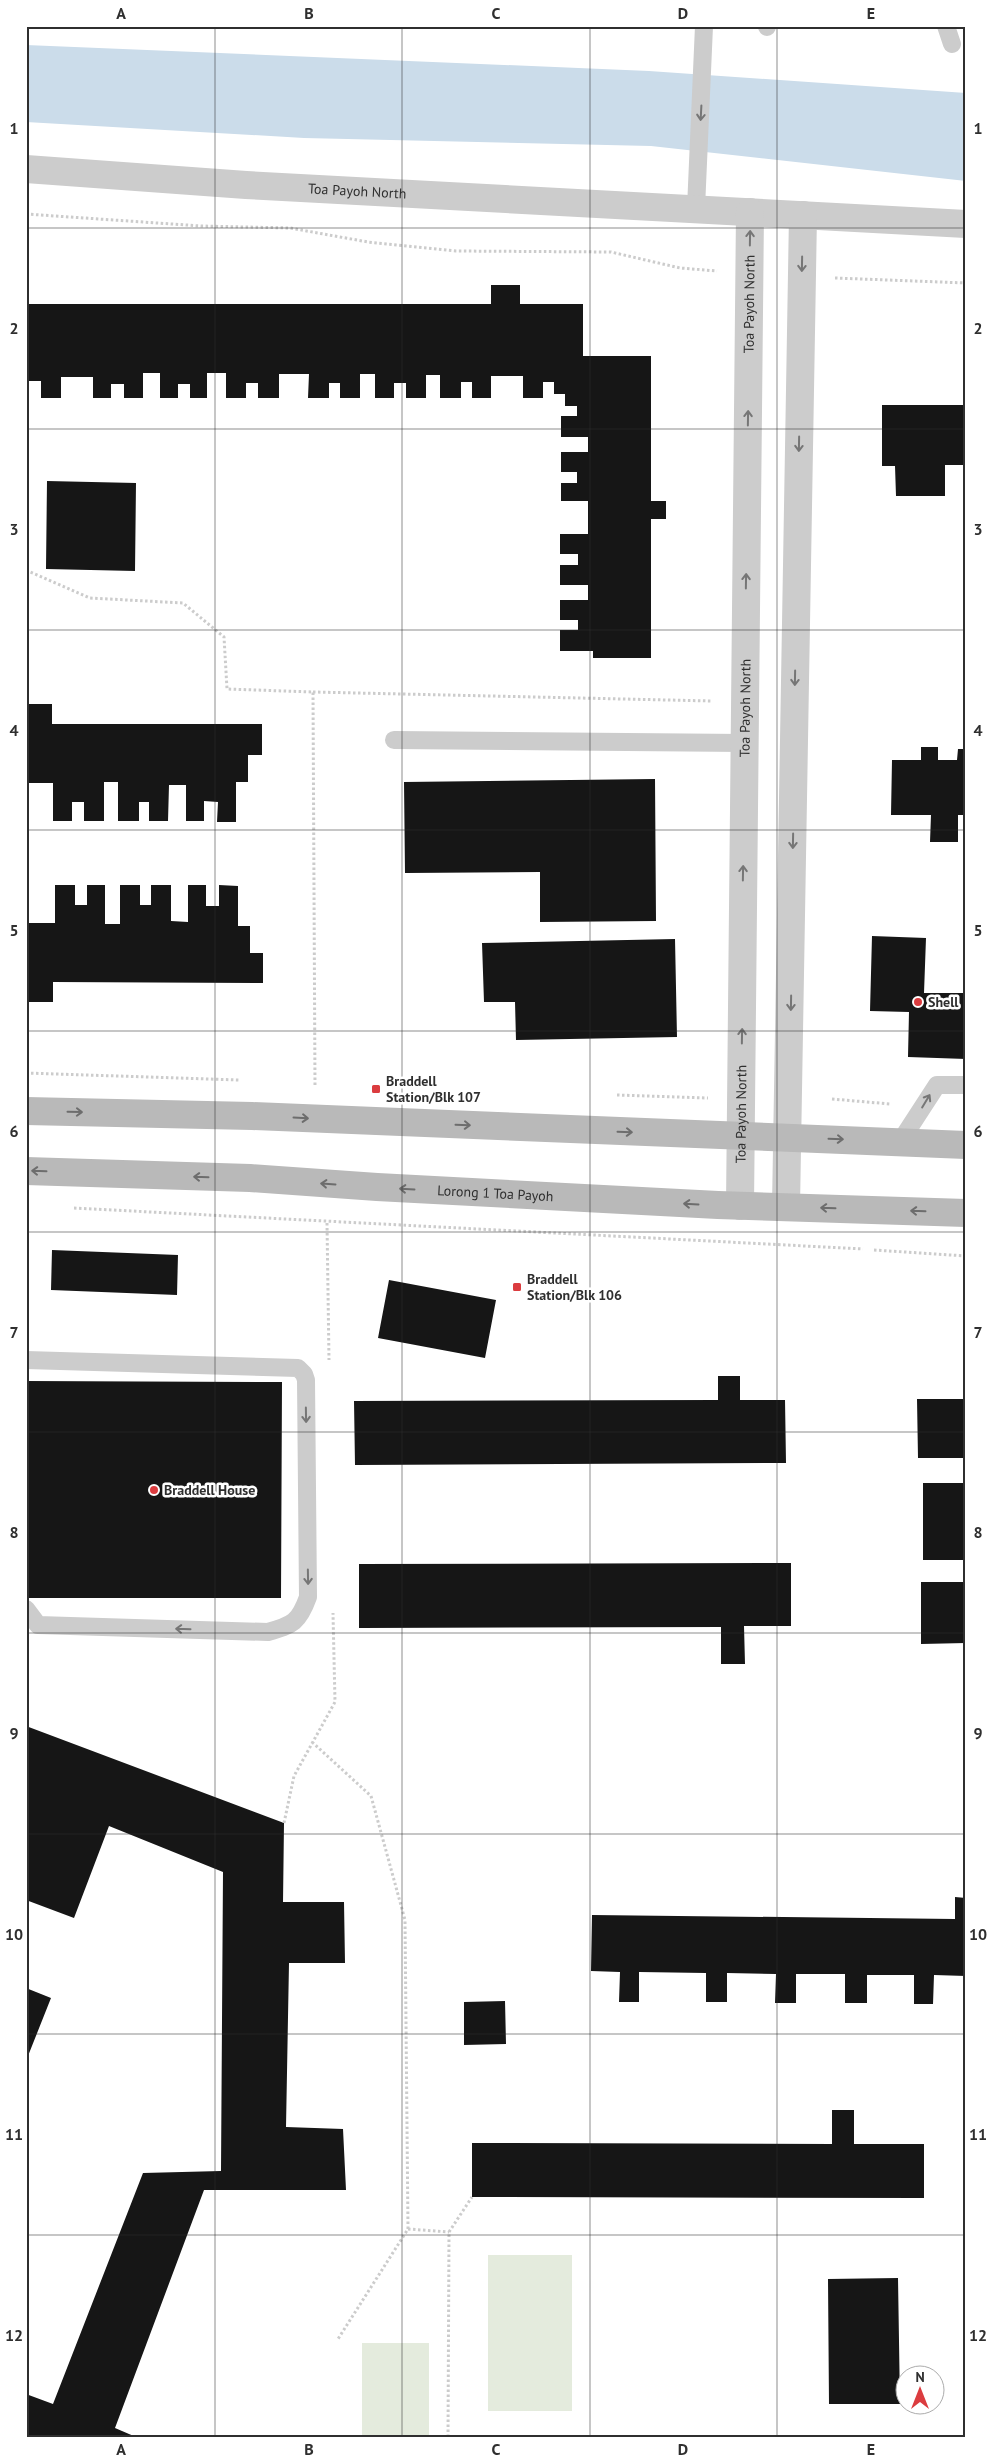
<svg xmlns="http://www.w3.org/2000/svg" width="992" height="2463" viewBox="0 0 992 2463" font-family="'PT Sans',sans-serif">
<style>
.green{fill:#e4ebdd}
.water{fill:#cbdcea}
.building{fill:#161616}
.lines{fill:none;stroke-linecap:round;stroke-linejoin:round}
.path{stroke:#ccc;stroke-width:3;stroke-dasharray:2.5 2.5;stroke-linecap:butt}
.lane{stroke:#ccc;stroke-width:18}
.street{stroke:#ccc;stroke-width:28}
.secondary{stroke:#b9b9b9;stroke-width:28}
.oneway{stroke:#767676}
.oneway2{stroke:#6d6d6d}
.grid{fill:none;stroke:#2f2f2f;stroke-width:1;stroke-opacity:0.55}
.poi-dot{fill:#db3c3f;stroke:#fff;stroke-width:2}
.labels{text-anchor:middle;stroke-width:5;stroke-linejoin:round;paint-order:stroke}
.street-label{font-size:14px;fill:#2f2f2f;stroke:#fff}
.poi-label{font-size:14px;font-weight:bold;fill:#2f2f2f;stroke:#fff;text-anchor:start}
.neatline{fill:none;stroke:#2f2f2f;stroke-width:2}
.grid-label{font-size:16px;text-anchor:middle;font-weight:bold;fill:#2f2f2f}
</style>
<rect width="100%" height="100%" fill="#fff"/>
<path class="green" d="M488,2255H572V2411H488Z
M362,2343H429V2437H362Z"/>
<path class="water" d="M26,45L649,71L966,93V181L651,146L304,138L26,122Z"/>
<path class="building" d="M491,285H520V304H583V356H651V501H666V519H651V658H593V651H560V630H578V620H560V600H588V585H560V565H578V554H560V534H588V501H561V483H577V472H561V452H588V437H561V416H577V406H565V394H554V382H543V398H523V376H491V398H472V382H461V398H440V375H426V398H406V383H394V398H375V374H360V398H340V383H329V398H308L309,374H279V398H258V383H246V398H226V373H207V398H190V384H178V398H160V373H143V398H124V384H111V398H93V377H61V398H41V381H29V398H26V304H491Z
M882,405H966V496H963V465H945V496H896L895,466H882Z
M47,481L136,483L135,571L46,569Z
M26,704H52V724H262V755H248V782H236V822H217L218,802L204,801V821H186V785H169L168,821H149V802H139V821H118V782H104V821H84V802H72V821H53V783H26Z
M921,747H938V760H957L958,749H966V815H958V842H930L931,815H891L892,760H921Z
M655,779L656,921L540,922V872L405,873L404,782Z
M55,885H75V905H87V885H105V924H120V885H140V905H151V885H171V921L188,922V885H206V906H219V885L238,886V926H250V953H263V983L53,982V1002H26V923H55Z
M872,936L926,938L924,993H966V1059L908,1057L909,1012L870,1011Z
M675,939L677,1037L516,1040L515,1002H484L482,943Z
M52,1250L178,1255L177,1295L51,1290Z
M389,1280L496,1300L485,1358L378,1338Z
M718,1376H740V1400H785L786,1463L355,1465L354,1401L718,1400Z
M26,1381L282,1382L281,1598H26Z
M917,1399H966V1458H918Z
M923,1483H966V1560H923Z
M791,1563V1626H744L745,1664H721V1627L359,1628V1564Z
M921,1582H966V1643L921,1644Z
M26,1726L284,1823L283,1902H344L345,1963H289L286,2127L343,2129L346,2190H204L115,2428L136,2437H26V2394L53,2404L143,2173L221,2171L223,1872L109,1826L74,1918L26,1900Z
M955,1897L966,1898V1976L934,1975L933,2004H914V1975H867V2003H845V1974H796V2003H775L776,1974L727,1973V2002H706V1973L639,1972V2002H619L620,1972L591,1971L592,1915L955,1919Z
M26,1988L51,1998L26,2061Z
M505,2001L506,2044L464,2045V2002Z
M832,2110H854V2144H924V2198L472,2197V2143L832,2144Z
M898,2278L900,2404H829L828,2279Z"/>
<g class="lines">
<path class="path" d="M26,214L201,226L290,228L368,242L456,251L611,252L680,268L717,271
M835,278L966,283
M26,570L90,598L183,603L224,637L227,689L313,692L315,1086
M313,692L712,701
M26,1073L239,1080
M617,1095L708,1098
M832,1099L890,1104
M74,1208L863,1249
M327,1223L329,1360
M874,1250L966,1256
M312,1742L371,1796L405,1920L408,2229L338,2339
M284,1823L294,1776L335,1702L333,1613
M408,2229L449,2232
M448,2437L449,2232L472,2197"/>
<path class="lane" d="M946,26L952,44
M767,27V26
M696,208L704,26
M394,740L745,743
M900,1142L937,1085H966
M26,1360L298,1368L304,1374L306,1380L308,1597C299,1622 293,1625 268,1632L38,1625L26,1609"/>
<g class="street">
<path id="s1" d="M26,169L246,185L966,224"/>
<path id="s2" d="M740,1206L750,212"/>
<path d="M786,1207L803,215"/>
</g>
<g class="secondary">
<path d="M26,1111L252,1116L966,1145"/>
<path id="s3" d="M26,1171L250,1178L377,1187L718,1205L966,1213"/>
</g>
</g>
<defs><path id="oneway-shaft" d="M-6 0H5M1.5-3L5.5 0L1.5 3" fill="none" stroke-width="1.6" stroke-linecap="round" stroke-linejoin="round" transform="scale(1.25)"/></defs>
<g class="oneway">
<use href="#oneway-shaft" transform="translate(701 113) rotate(93)"/>
<use href="#oneway-shaft" transform="translate(750 238) rotate(-89)"/>
<use href="#oneway-shaft" transform="translate(802 264) rotate(91)"/>
<use href="#oneway-shaft" transform="translate(748 418) rotate(-89)"/>
<use href="#oneway-shaft" transform="translate(799 444) rotate(91)"/>
<use href="#oneway-shaft" transform="translate(746 581) rotate(-89)"/>
<use href="#oneway-shaft" transform="translate(795 678) rotate(91)"/>
<use href="#oneway-shaft" transform="translate(793 841) rotate(91)"/>
<use href="#oneway-shaft" transform="translate(743 873) rotate(-89)"/>
<use href="#oneway-shaft" transform="translate(791 1003) rotate(91)"/>
<use href="#oneway-shaft" transform="translate(742 1036) rotate(-89)"/>
<use href="#oneway-shaft" transform="translate(926 1101) rotate(-59)"/>
<use href="#oneway-shaft" transform="translate(306 1415) rotate(89)"/>
<use href="#oneway-shaft" transform="translate(308 1577) rotate(89)"/>
<use href="#oneway-shaft" transform="translate(183 1629) rotate(-178)"/>
</g>
<g class="oneway2">
<use href="#oneway-shaft" transform="translate(75 1112) rotate(1)"/>
<use href="#oneway-shaft" transform="translate(301 1118) rotate(3)"/>
<use href="#oneway-shaft" transform="translate(463 1125) rotate(2)"/>
<use href="#oneway-shaft" transform="translate(625 1132) rotate(2)"/>
<use href="#oneway-shaft" transform="translate(836 1139) rotate(2)"/>
<use href="#oneway-shaft" transform="translate(39 1171) rotate(-178)"/>
<use href="#oneway-shaft" transform="translate(201 1177) rotate(-178)"/>
<use href="#oneway-shaft" transform="translate(328 1184) rotate(-176)"/>
<use href="#oneway-shaft" transform="translate(407 1189) rotate(-177)"/>
<use href="#oneway-shaft" transform="translate(691 1204) rotate(-177)"/>
<use href="#oneway-shaft" transform="translate(828 1208) rotate(-178)"/>
<use href="#oneway-shaft" transform="translate(918 1211) rotate(-178)"/>
</g>
<path class="grid" d="M215,26V2437M402,26V2437M590,26V2437M777,26V2437M26,228H966M26,429H966M26,630H966M26,830H966M26,1031H966M26,1232H966M26,1432H966M26,1633H966M26,1834H966M26,2034H966M26,2235H966"/>
<g class="poi-dot">
<circle cx="918" cy="1002" r="5"/>
<rect x="371" y="1084" width="10" height="10" rx="2.5"/>
<rect x="512" y="1282" width="10" height="10" rx="2.5"/>
<circle cx="154" cy="1490" r="5"/>
</g>
<g class="labels">
<g class="street-label">
<text dy="5" stroke="none"><textPath href="#s1" startOffset="332">Toa Payoh North</textPath></text>
<text dy="5" stroke="none"><textPath href="#s2" startOffset="902">Toa Payoh North</textPath></text>
<text dy="5" stroke="none"><textPath href="#s2" startOffset="498">Toa Payoh North</textPath></text>
<text dy="5" stroke="none"><textPath href="#s2" startOffset="92">Toa Payoh North</textPath></text>
<text dy="5" stroke="none"><textPath href="#s3" startOffset="470">Lorong 1 Toa Payoh</textPath></text>
</g>
<g class="poi-label">
<text x="928" y="1007">Shell</text>
<text x="386" y="1086">Braddell<tspan x="386" dy="16">Station/Blk 107</tspan></text>
<text x="527" y="1284">Braddell<tspan x="527" dy="16">Station/Blk 106</tspan></text>
<text x="164" y="1495">Braddell House</text>
</g>
</g>
<rect width="992" height="2463" fill="none" stroke="#ffffff" stroke-width="55"/>
<g transform="translate(920 2390)"><circle r="24" fill="#ffffff" stroke="#acacac"/>
<path d="M0-4L9 19L0 12L-9 19Z" fill="#db3c3f"/>
<text y="-8" font-size="14" font-weight="bold" text-anchor="middle" fill="#2f2f2f">N</text>
</g>
<rect x="28" y="28" width="936" height="2408" class="neatline"/>
<g class="grid-label">
<text x="121" y="19">A</text>
<text x="309" y="19">B</text>
<text x="496" y="19">C</text>
<text x="683" y="19">D</text>
<text x="871" y="19">E</text>
<text x="14" y="134">1</text>
<text x="978" y="134">1</text>
<text x="14" y="334">2</text>
<text x="978" y="334">2</text>
<text x="14" y="535">3</text>
<text x="978" y="535">3</text>
<text x="14" y="736">4</text>
<text x="978" y="736">4</text>
<text x="14" y="936">5</text>
<text x="978" y="936">5</text>
<text x="14" y="1137">6</text>
<text x="978" y="1137">6</text>
<text x="14" y="1338">7</text>
<text x="978" y="1338">7</text>
<text x="14" y="1538">8</text>
<text x="978" y="1538">8</text>
<text x="14" y="1739">9</text>
<text x="978" y="1739">9</text>
<text x="14" y="1940">10</text>
<text x="978" y="1940">10</text>
<text x="14" y="2140">11</text>
<text x="978" y="2140">11</text>
<text x="14" y="2341">12</text>
<text x="978" y="2341">12</text>
<text x="121" y="2455">A</text>
<text x="309" y="2455">B</text>
<text x="496" y="2455">C</text>
<text x="683" y="2455">D</text>
<text x="871" y="2455">E</text>
</g>
</svg>
